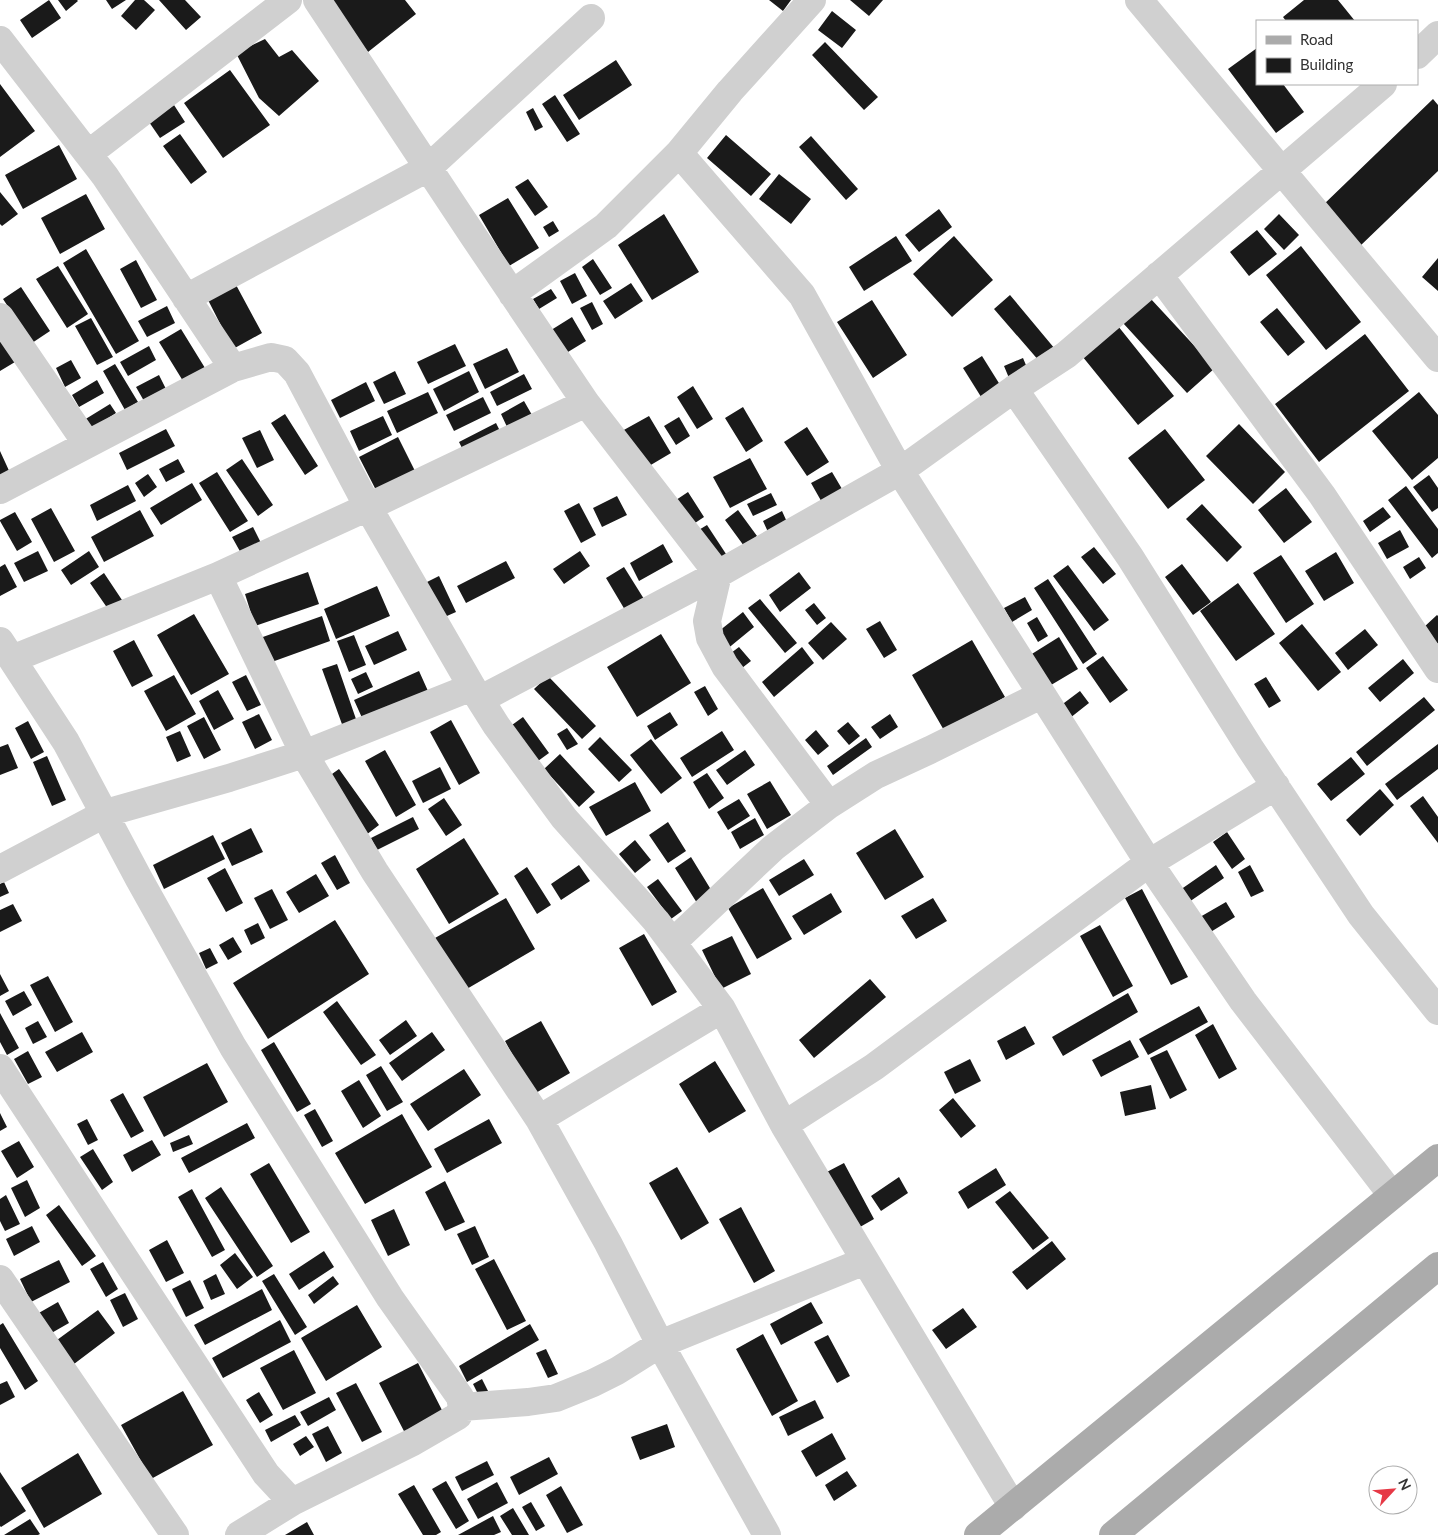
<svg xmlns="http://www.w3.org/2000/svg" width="1438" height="1535" viewBox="0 0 1438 1535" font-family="Lato,sans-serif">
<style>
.building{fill:#1a1a1a}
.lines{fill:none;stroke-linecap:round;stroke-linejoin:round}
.minor{stroke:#d0d0d0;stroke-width:28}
.major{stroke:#ababab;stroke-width:28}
</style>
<rect width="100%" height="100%" fill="#fff"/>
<path class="building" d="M49,0L61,18L32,38L20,20Z
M58,0H77L78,1L66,11Z
M106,0H126L112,9Z
M135,0H144L155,10L136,30L121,16Z
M159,0H185L201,17L186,30Z
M327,0H405L416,14L368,52Z
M769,0H791L783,11Z
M850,0H883L869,16Z
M1304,0H1338L1355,21H1286L1283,17Z
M832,11L856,30L842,48L818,30Z
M265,39L279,57L292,50L319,81L279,116L259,98L236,53Z
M825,42L878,97L864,110L812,55Z
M1257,48V84H1283L1304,112L1276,133L1228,69Z
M616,60L632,85L579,120L563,95Z
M230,70L270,125L223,158L184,103Z
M0,84L35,131L0,157Z
M555,95L580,134L567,142L542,104Z
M1433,99L1438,105V171L1359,247L1321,207Z
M174,105L185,122L160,138L149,122Z
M533,108L543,127L535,131L526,112Z
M180,134L207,172L191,184L163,146Z
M726,135L771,174L751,196L707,158Z
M811,136L858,189L846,200L799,147Z
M59,145L77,179L23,209L5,175Z
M779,174L811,199L791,224L759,199Z
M528,179L548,207L535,216L515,187Z
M0,192L18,214L2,226L0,224Z
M86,194L105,229L60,254L41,218Z
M508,198L539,248L509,266L479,215Z
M939,209L952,227L919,252L905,235Z
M664,214L699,272L652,300L618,245Z
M1279,214L1299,235L1284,250L1264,229Z
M553,221L559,231L549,237L543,227Z
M1257,230L1277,254L1249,276L1230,252Z
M896,236L912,261L864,291L849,267Z
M954,236L993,280L952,317L913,274Z
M1301,246L1361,322L1326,350L1266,275Z
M86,249L139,341L116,354L63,263Z
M1438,258V291L1422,277Z
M593,259L612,288L600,295L582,267Z
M136,260L157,300L141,308L120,269Z
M58,266L88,314L67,328L36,279Z
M575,273L587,296L572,304L560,281Z
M235,283L262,333L233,349L207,298Z
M631,283L643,301L615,319L603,301Z
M21,287L50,331L32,343L3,299Z
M551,289L557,298L539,309L533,299Z
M1010,295L1055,349L1040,362L994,309Z
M1150,298L1215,368L1187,393L1123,323Z
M872,300L907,355L873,378L837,322Z
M592,302L603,324L592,330L580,308Z
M167,306L175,323L147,337L138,321Z
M1277,308L1305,342L1288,356L1260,322Z
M572,317L586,341L563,355L548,332Z
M91,318L113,357L97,365L75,326Z
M1114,321L1174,396L1138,425L1078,351Z
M181,329L205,368L183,381L159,342Z
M1365,334L1409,391L1319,462L1275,404Z
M0,337L15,362L0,371Z
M455,344L466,366L428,384L417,362Z
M149,346L156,360L128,376L120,362Z
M507,348L519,372L485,389L473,364Z
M982,356L1002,388L983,400L963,368Z
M1023,358L1028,370L1009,378L1004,366Z
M71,360L81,378L65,387L56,368Z
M115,364L138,402L125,410L103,371Z
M395,371L406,394L384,404L373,382Z
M469,371L479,392L444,411L433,389Z
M524,374L532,389L497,406L490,392Z
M159,375L166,389L144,401L136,387Z
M97,380L104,393L79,407L72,395Z
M366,382L375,401L340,418L331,400Z
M693,386L713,419L697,429L677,397Z
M428,392L438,413L397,433L387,411Z
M1419,392L1438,415V458L1412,480L1372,431Z
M483,397L491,413L454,431L446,415Z
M524,401L532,415L508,429L501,414Z
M110,404L116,413L90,430L84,420Z
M743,407L763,441L746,452L725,418Z
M285,414L318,466L305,475L271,423Z
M383,416L392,435L359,451L350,431Z
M649,416L671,453L644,469L622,431Z
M679,417L690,436L676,445L664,426Z
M496,423L501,433L464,452L459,442Z
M1239,424L1285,472L1253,504L1206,456Z
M807,427L829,462L807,476L784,442Z
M166,429L175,446L127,470L119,453Z
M1165,429L1205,480L1168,509L1128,458Z
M260,430L274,460L257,468L242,438Z
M398,437L417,475L378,494L359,457Z
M0,451L11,475L0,480Z
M750,458L767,489L730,508L713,477Z
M178,459L185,472L166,482L159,469Z
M242,459L273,505L258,516L226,470Z
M217,472L248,521L230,532L199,483Z
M832,472L845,494L824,506L811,483Z
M148,474L157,487L144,497L135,483Z
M1429,475L1438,488V508L1432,512L1413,487Z
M192,483L202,500L161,525L150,508Z
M128,485L136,501L97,521L90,505Z
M1406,486L1438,529V553L1432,558L1388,500Z
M1286,488L1312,522L1284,543L1258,510Z
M688,492L704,517L686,529L670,504Z
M771,493L777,505L753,516L747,504Z
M617,496L627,515L602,527L593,508Z
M579,503L596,535L581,543L564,511Z
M1202,504L1242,547L1227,562L1186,519Z
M1383,507L1391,517L1370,532L1363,521Z
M51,508L75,551L54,562L31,519Z
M140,510L154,536L104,562L91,537Z
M738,510L757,536L744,546L725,520Z
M782,511L787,522L768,532L763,521Z
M15,512L32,542L17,551L0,521V520Z
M707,525L728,557L713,566L692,534Z
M253,527L262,545L242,555L232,537Z
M1400,530L1409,547L1387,559L1378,543Z
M663,544L673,562L639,581L630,563Z
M1094,547L1116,574L1103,584L1081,557Z
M38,551L48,571L24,582L14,563Z
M89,551L99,567L71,585L61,570Z
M580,551L590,566L564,584L553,569Z
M1336,552L1354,583L1324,601L1305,571Z
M1281,555L1314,604L1286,623L1253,573Z
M1419,557L1426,568L1410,579L1403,567Z
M506,561L515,578L466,603L457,586Z
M5,564L17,587L0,596V567Z
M1182,564L1211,602L1193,615L1165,577Z
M1068,565L1109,620L1094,631L1053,576Z
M624,567L644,599L625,610L606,578Z
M308,572L319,604L255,626L245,594Z
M799,572L811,588L780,612L769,595Z
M104,573L122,600L108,609L90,583Z
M439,576L456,612L440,619L423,584Z
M1048,579L1097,654L1083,664L1034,588Z
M1238,583L1275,634L1236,661L1200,611Z
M377,586L390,616L336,639L324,609Z
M1025,597L1032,610L1012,622L1004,608Z
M760,599L797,643L785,653L748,608Z
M814,603L826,618L817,625L805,610Z
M743,612L754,627L726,650L714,635Z
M194,614L229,674L191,695L157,635Z
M1437,615L1438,616V644L1423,628Z
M322,616L330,641L269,663L260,638Z
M1037,617L1048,636L1038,642L1027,623Z
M880,621L897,650L884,658L866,629Z
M831,622L847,639L823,660L808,643Z
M1302,624L1341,672L1318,691L1279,643Z
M1365,629L1378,645L1348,670L1335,653Z
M398,631L407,650L374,665L365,646Z
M661,634L691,683L637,717L607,667Z
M354,635L366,665L349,672L337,641Z
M1059,637L1078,669L1046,688L1027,657Z
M134,640L153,676L132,687L113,651Z
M972,640L1005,697L945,732L912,675Z
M739,647L751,661L742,668L731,653Z
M802,647L814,663L774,697L762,682Z
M1103,656L1128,690L1110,703L1086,668Z
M1403,659L1414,673L1380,702L1368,688Z
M337,664L357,722L343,727L322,669Z
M419,671L428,691L363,720L354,700Z
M366,672L373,687L358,694L351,679Z
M174,675L196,714L166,731L144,691Z
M246,675L261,705L247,711L232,682Z
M548,676L596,726L582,739L534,689Z
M1266,677L1281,701L1269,708L1254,684Z
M705,686L718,709L708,716L694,692Z
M218,690L234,719L214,730L199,701Z
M1080,691L1089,703L1070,718L1060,706Z
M1424,697L1435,710L1367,766L1356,752Z
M670,712L678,725L655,740L647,726Z
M259,714L272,740L255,749L242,722Z
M890,714L898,727L880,739L871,727Z
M204,717L221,750L204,759L187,726Z
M523,717L549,753L538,761L512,725Z
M451,720L480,773L459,785L430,732Z
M28,721L44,752L31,759L15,728Z
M848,722L860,736L849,745L837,731Z
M567,728L578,744L567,750L557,734Z
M816,730L829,746L818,755L805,740Z
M180,731L191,756L177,762L166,737Z
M722,731L734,750L692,777L680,758Z
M600,737L632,770L619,782L588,749Z
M866,738L872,747L833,775L827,766Z
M651,739L682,778L661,794L630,755Z
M8,744L18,768L0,775V747Z
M1438,744V769L1397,800L1385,784Z
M385,750L416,805L396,817L365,761Z
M745,750L755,765L727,785L716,770Z
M560,754L595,792L579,807L544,769Z
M47,756L66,800L52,806L33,762Z
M1351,757L1365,774L1331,801L1317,784Z
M440,767L451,789L423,803L412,781Z
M339,769L379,825L366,835L325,779Z
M707,773L724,798L709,809L693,782Z
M770,781L791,815L767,829L747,794Z
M635,782L651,811L606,836L589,807Z
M1380,789L1394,805L1360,836L1346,820Z
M1423,796L1438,817V843L1410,806Z
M444,798L462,825L446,836L428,809Z
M739,799L750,816L728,830L717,812Z
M413,817L419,829L377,850L371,838Z
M755,818L764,835L740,849L731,832Z
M668,822L686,851L668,863L649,835Z
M251,828L263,852L232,866L221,843Z
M895,829L924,877L885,900L856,853Z
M1227,832L1245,859L1232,869L1213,842Z
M213,835L225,859L164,889L153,865Z
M464,838L499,894L449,924L416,869Z
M635,840L651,860L635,873L619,854Z
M335,855L350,883L337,890L321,863Z
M691,857L713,893L697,903L675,868Z
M804,859L814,875L779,896L769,880Z
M579,865L590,881L561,900L551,884Z
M1216,865L1224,878L1189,902L1180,890Z
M1250,865L1264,891L1251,897L1238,872Z
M527,867L551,905L537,914L514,876Z
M225,868L243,903L226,912L207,878Z
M316,874L329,896L299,913L286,892Z
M658,879L682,911L671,919L647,887Z
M4,882L9,893L0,897V884Z
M763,888L792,939L757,959L728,908Z
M272,889L288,920L270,929L254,898Z
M1142,889L1188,977L1171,985L1125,898Z
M831,893L842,912L804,935L792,916Z
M506,898L535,949L465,990L435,938Z
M933,898L947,921L916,939L901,916Z
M1226,902L1235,917L1209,933L1200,917Z
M13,904L22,921L0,932V910Z
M335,920L369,974L268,1039L233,983Z
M258,923L265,938L251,945L244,930Z
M1100,925L1133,986L1113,997L1080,936Z
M644,934L677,992L652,1006L619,948Z
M732,936L751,974L721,989L702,950Z
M233,937L242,952L228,960L219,945Z
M210,948L218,963L206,969L199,953Z
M0,974L9,991L0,996Z
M48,976L73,1022L55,1032L30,985Z
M870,979L886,997L814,1058L799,1040Z
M24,991L32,1005L13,1016L5,1001Z
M1128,993L1138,1012L1063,1056L1052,1037Z
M337,1001L376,1055L361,1065L323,1012Z
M1199,1006L1208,1022L1148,1055L1139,1039Z
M0,1013L19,1048L7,1055L0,1042Z
M406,1020L417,1036L390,1055L379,1040Z
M38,1021L47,1037L33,1044L25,1028Z
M541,1021L570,1073L534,1094L505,1041Z
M1213,1024L1237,1069L1219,1079L1195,1035Z
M1025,1026L1035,1044L1006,1060L997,1041Z
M82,1032L93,1052L57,1072L45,1052Z
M432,1032L445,1050L402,1081L389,1063Z
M1130,1040L1139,1057L1101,1077L1092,1060Z
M274,1042L311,1104L297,1112L261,1050Z
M1167,1050L1187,1090L1170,1099L1150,1058Z
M28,1051L42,1077L28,1084L14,1059Z
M970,1059L981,1081L955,1094L944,1072Z
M715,1061L746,1111L709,1133L679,1084Z
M207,1063L228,1102L164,1137L143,1097Z
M381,1066L403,1102L387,1111L366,1075Z
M464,1069L481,1095L428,1131L410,1104Z
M359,1080L381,1116L363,1128L341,1091Z
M1151,1085L1156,1109L1125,1116L1120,1092Z
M123,1093L144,1131L131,1138L110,1100Z
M953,1098L976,1126L961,1138L939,1110Z
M315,1109L333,1141L322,1147L304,1115Z
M0,1113L7,1127L0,1131Z
M402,1114L432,1167L365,1204L335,1153Z
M87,1119L98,1140L88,1145L77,1124Z
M489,1119L502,1143L447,1173L434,1149Z
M247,1123L255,1138L189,1173L181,1158Z
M189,1135L193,1144L173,1152L170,1143Z
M152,1140L161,1155L132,1172L123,1155Z
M19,1141L34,1167L17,1178L1,1151Z
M93,1149L113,1182L102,1190L80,1157Z
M269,1163L310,1232L291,1243L250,1174Z
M844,1163L874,1219L853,1231L823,1174Z
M677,1167L709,1223L681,1240L649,1183Z
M996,1168L1006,1185L968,1209L958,1192Z
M899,1177L908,1193L881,1211L871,1196Z
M27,1180L40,1208L25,1217L11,1188Z
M445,1181L465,1222L445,1231L425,1192Z
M221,1187L273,1266L257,1277L205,1198Z
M192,1189L225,1250L212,1257L178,1197Z
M1010,1191L1049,1238L1033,1250L995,1202Z
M6,1195L20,1224L5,1231L0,1221V1199Z
M59,1205L96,1256L82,1266L46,1215Z
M741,1207L775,1271L754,1283L719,1219Z
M394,1209L410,1245L388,1256L371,1220Z
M32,1226L40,1242L14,1256L6,1239Z
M475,1226L489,1257L472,1265L457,1234Z
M167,1240L184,1273L166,1282L149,1250Z
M1052,1241L1066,1259L1027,1290L1012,1272Z
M324,1251L334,1267L299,1290L289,1274Z
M235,1253L253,1277L237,1289L220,1265Z
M494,1259L526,1321L507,1330L475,1269Z
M59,1260L70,1282L31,1302L20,1279Z
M103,1262L118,1289L106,1297L90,1269Z
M216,1274L225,1294L211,1300L203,1281Z
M274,1274L307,1327L295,1335L262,1281Z
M333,1276L339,1284L314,1304L308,1295Z
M190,1280L204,1308L186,1317L172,1289Z
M262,1289L272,1310L205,1345L194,1325Z
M125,1293L138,1319L123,1327L110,1300Z
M58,1302L69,1323L48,1335L37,1314Z
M811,1302L823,1323L781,1345L770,1324Z
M357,1305L382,1347L326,1381L301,1338Z
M963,1308L977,1327L946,1349L932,1330Z
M98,1310L115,1333L74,1364L57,1340Z
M280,1320L291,1342L223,1378L212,1358Z
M3,1323L38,1381L25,1390L0,1348V1325Z
M530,1324L539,1340L467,1382L459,1366Z
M763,1334L798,1401L772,1416L736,1349Z
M828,1335L850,1376L837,1383L814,1342Z
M546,1349L558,1374L548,1378L536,1353Z
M294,1350L316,1393L283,1410L260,1368Z
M418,1363L445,1416L406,1435L379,1383Z
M482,1379L492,1399L483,1404L473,1384Z
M7,1381L15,1397L0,1405V1384Z
M356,1383L382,1432L362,1442L336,1393Z
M183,1391L213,1445L151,1479L121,1425Z
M259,1392L273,1415L260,1423L246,1400Z
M329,1397L336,1410L308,1426L300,1412Z
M815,1400L824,1418L788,1436L779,1417Z
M295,1415L301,1425L271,1442L265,1430Z
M667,1424L675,1447L640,1460L631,1437Z
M328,1426L342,1453L326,1462L312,1434Z
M832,1433L846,1459L816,1477L801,1451Z
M306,1436L314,1447L300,1456L293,1444Z
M78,1453L102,1494L44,1528L21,1488Z
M549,1457L558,1474L519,1495L510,1477Z
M487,1461L494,1475L462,1491L455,1477Z
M847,1471L857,1486L834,1501L825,1485Z
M0,1472L26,1511L1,1527L0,1526Z
M446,1481L469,1521L456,1529L432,1489Z
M497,1482L508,1503L478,1519L467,1499Z
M414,1485L441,1532L436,1535H423L398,1494Z
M561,1486L583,1525L567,1533L546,1495Z
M531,1502L545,1526L536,1531L522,1507Z
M513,1508L529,1535H512L500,1516Z
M493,1516L501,1532L494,1535H458Z
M30,1519L40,1534L38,1535H4Z
M307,1522L314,1535H285Z"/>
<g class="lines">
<path class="minor" d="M317,0L472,234L586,403L718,574L707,621L710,638L725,666L829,805
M1139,0L1438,358
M0,40L105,176L233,368
M1417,55L1438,35
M679,153L802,295L900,471L1149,863L1243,1001L1392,1195
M88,154L288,0
M1159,275L1322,495L1438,669
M512,294L606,226L679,153L730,91L812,0
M186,298L428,168L591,18
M0,317L87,444
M1014,389L1130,557L1250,748L1361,915L1438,1011
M0,490L233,368L271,357L285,360L297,373L368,507L472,687L496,725L564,818L656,921L722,1009L784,1125L1013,1507
M218,576L304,754L375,872L539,1119L608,1243L660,1344L767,1535
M0,641L66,742L139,879L233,1047L390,1298L460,1397L462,1407L458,1416L413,1442L292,1502L239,1535
M12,659L218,576L368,507L586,403
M481,699L718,574L900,471L1014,389L1066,355L1383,84
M0,869L106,813L229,778L304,754L472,687
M672,943L773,848L829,805L876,775L930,750L1041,695
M0,1068L266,1474L292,1502
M539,1119L722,1009
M784,1125L874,1067L1149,863L1276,786
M0,1279L175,1535
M462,1407L528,1402L556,1398L593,1383L617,1371L660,1344L865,1261"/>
<path class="major" d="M978,1535L1438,1158
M1113,1535L1438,1266"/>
</g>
<rect x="1256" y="20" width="162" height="65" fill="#ffffff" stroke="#adadad"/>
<rect x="1266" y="36" width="25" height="8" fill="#ababab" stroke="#adadad"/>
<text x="1300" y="45" font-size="15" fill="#333333">Road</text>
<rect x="1266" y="58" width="25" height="15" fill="#1a1a1a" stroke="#adadad"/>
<text x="1300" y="70" font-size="15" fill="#333333">Building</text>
<g transform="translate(1393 1490) rotate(64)"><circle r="24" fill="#ffffff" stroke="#adadad"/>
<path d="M0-4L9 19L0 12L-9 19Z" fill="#e63946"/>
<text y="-8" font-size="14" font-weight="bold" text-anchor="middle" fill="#333333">N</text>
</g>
</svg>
